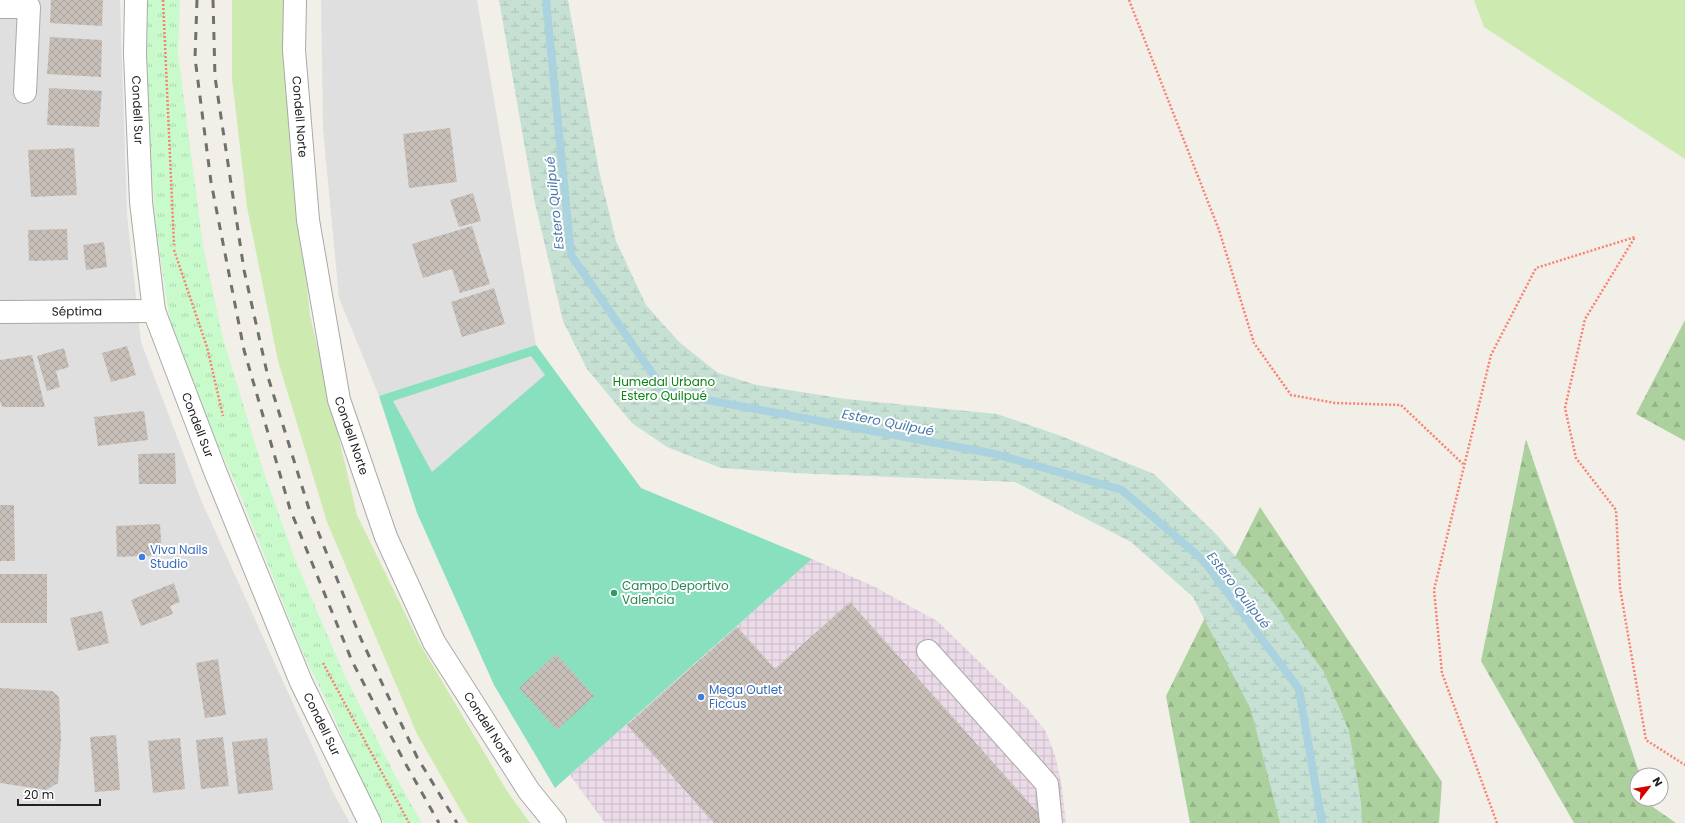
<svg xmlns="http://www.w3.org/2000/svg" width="1685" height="823" viewBox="0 0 1685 823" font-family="Poppins,sans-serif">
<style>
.residential{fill:#e0dfdf}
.industrial{fill:url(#industrial-grid)}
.grass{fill:#cdebb0}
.forest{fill:url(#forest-firs)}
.wetland{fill:url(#wetland-marsh)}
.park{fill:url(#park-tufts)}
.pitch{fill:#88e0be}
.parking{fill:#e2e2e2}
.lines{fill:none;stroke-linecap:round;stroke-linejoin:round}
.stream{stroke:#aad3df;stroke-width:8}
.building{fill:url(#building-cross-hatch)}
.minor-casing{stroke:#a9a9a9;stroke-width:24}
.path{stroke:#fa8072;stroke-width:2.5;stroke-dasharray:2 2;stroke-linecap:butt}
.minor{stroke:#fff;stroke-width:22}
.rail{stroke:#707070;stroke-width:3;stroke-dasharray:8 8;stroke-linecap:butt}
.shop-dot{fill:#3f7fe0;stroke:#fff;stroke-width:1.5}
.leisure-dot{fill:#2e9e5b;stroke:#fff;stroke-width:1.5}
.labels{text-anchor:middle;stroke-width:4;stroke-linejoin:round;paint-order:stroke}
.street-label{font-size:12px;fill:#222;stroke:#fff}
.park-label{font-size:12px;fill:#0c8416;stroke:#fff}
.shop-label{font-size:12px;fill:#366cbe;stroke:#fff;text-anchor:start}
.leisure-label{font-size:12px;fill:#27864d;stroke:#fff;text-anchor:start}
.water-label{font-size:13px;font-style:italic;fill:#4a7aab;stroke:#fff}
</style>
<defs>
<pattern id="industrial-grid" width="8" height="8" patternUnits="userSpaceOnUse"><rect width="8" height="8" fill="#ebdbe8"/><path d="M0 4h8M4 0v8" fill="none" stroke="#c9bcc7"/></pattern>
<pattern id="forest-firs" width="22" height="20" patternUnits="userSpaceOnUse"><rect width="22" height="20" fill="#add19e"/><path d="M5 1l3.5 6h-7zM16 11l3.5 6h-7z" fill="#95b388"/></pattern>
<pattern id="wetland-marsh" width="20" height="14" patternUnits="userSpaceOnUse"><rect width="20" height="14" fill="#c6e0d4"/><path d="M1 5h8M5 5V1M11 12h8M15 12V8" fill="none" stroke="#aac0b6"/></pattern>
<pattern id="park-tufts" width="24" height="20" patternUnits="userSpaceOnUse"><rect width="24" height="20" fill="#c8facc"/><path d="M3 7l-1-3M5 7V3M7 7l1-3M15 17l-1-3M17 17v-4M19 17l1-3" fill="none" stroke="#acd6af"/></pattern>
<pattern id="building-cross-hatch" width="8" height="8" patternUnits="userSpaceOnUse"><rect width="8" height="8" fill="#c7bfb8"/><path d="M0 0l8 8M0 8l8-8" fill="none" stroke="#aba49e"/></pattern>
</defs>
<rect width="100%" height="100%" fill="#f2efe9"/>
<path class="residential" d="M0,0H120L127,214L141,342L201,500L334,794L350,823H0Z
M321,0H477L536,345L379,396L339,298L323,129Z"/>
<path class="industrial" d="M812,559L873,586L937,621L1028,709L1046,732L1056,758L1062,789L1066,823H605L570,775Z"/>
<path class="grass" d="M232,0H286L287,92L310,315L357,515L420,644L507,791L530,823H468L417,734L327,522L278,361L247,207L232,79Z
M1474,0H1685V159L1484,27Z"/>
<path class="forest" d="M1685,320V441L1636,414Z
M1526,439L1640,775H1637V799H1648L1650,805L1676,823H1574L1481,661Z
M1260,507L1442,782L1439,823H1190L1166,696Z"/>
<path class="wetland" d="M499,0H568L599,171L616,241L646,305L679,342L718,373L757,385L846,399L997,414L1061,436L1154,474L1217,535L1266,592L1324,672L1349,731L1361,802L1362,823H1280L1251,710L1193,597L1131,542L1015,482L795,473L721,468L667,447L632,423L587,369L563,321L534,199Z"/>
<path class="park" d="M142,0H180L178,54L203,246L223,338L264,473L296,562L345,676L398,781L422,823H384L364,787L333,715L302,651L239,491L203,412L171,328L156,227L149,138Z"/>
<path class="pitch" d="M536,345L641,488L812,559L555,788L494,685L417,513L379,396Z"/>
<path class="parking" d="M531,356L545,375L432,472L393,401Z"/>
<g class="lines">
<path class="stream" d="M546,0L571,255L665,392L995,454L1122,490L1204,561L1299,689L1322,823"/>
</g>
<path class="building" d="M51,0H103L102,26L50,23Z
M50,37L102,40L101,77L47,74Z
M49,88L102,91L99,127L47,125Z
M450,128L457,182L409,188L403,134Z
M74,148L77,195L31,197L28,150Z
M473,193L481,221L459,227L450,200Z
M472,226L490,284L460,293L452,269L423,278L412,244Z
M67,229L68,260L29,261L28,230Z
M104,242L107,267L86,270L83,245Z
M494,288L505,324L462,337L451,302Z
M127,346L136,375L111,382L102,353Z
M64,348L69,367L56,371L60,387L47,391L37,356Z
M32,355L45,407H2L0,401V360Z
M144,411L148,440L98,446L94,417Z
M175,453L176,484H139L138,454Z
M0,505H14L15,561H0Z
M160,524L162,555L117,557L116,526Z
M0,574H47V623H0Z
M174,583L180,602L170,606L173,614L141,626L131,600Z
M850,602L1047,823H714L627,725L737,627L775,669Z
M102,611L109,643L78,651L70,618Z
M556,654L594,696L557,730L519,688Z
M218,659L226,715L205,718L196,663Z
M0,688L52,691L59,697L61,738L58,783L46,790L0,783Z
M116,735L120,790L95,792L90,737Z
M223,737L229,786L201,789L196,740Z
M180,738L185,789L153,793L148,741Z
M267,738L273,790L238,794L232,742Z"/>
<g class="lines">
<g class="minor-casing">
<g id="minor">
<path id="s1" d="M136,0L135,54L141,202L154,311L215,471L301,682L370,823"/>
<path id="s2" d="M295,0L294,50L308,220L339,400L386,537L434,642L529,791L555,823"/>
<path d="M0,7H29L25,92"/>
<path id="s3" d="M0,312L154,311"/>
<path d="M928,651L1047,784L1051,823"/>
</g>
</g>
<path class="path" d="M163,0L174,245
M1129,0L1219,230L1254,343L1291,395L1335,403L1401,405L1463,464
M174,250L207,347L223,416
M323,663L409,823
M1497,823L1442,673L1434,590L1491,355L1536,268L1635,237L1585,319L1565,408L1576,458L1616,510L1620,588L1646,740L1685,765"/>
<use href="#minor" class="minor"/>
<path class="rail" d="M197,0L195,58L211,182L244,350L290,509L352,661L404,761L439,823
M213,0L215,77L244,270L268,377L309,509L361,639L417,757L457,823"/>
</g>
<g class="shop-dot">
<circle cx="142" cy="557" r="4"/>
<circle cx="701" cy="697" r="4"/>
</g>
<circle class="leisure-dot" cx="614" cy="593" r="4"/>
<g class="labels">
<g class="street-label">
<text dy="4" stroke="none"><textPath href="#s1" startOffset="110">Condell Sur</textPath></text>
<text dy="4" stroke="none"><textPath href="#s2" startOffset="117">Condell Norte</textPath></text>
<text dy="4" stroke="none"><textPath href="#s3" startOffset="77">Séptima</textPath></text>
<text dy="4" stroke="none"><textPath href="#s1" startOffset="434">Condell Sur</textPath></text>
<text dy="4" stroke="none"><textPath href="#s2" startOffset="441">Condell Norte</textPath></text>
<text dy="4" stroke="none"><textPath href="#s1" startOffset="758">Condell Sur</textPath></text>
<text dy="4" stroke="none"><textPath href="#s2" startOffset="765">Condell Norte</textPath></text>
</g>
<g class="park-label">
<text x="664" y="386">Humedal Urbano<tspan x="664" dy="14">Estero Quilpué</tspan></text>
</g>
<g class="shop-label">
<text x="150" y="554">Viva Nails<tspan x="150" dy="14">Studio</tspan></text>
<text x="709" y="694">Mega Outlet<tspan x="709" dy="14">Ficcus</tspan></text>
</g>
<g class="leisure-label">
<text x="622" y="590">Campo Deportivo<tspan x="622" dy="14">Valencia</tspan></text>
</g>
<g class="water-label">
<text transform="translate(554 203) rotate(-96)" y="5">Estero Quilpué</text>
<text transform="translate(888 422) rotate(11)" y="5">Estero Quilpué</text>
<text transform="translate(1239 590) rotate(52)" y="5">Estero Quilpué</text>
</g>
</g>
<g transform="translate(1649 787) rotate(59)"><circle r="19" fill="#ffffff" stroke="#a7a7a7"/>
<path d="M0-3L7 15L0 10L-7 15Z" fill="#d40000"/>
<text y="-6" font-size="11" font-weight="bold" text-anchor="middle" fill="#222222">N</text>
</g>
<path d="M18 799v6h82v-6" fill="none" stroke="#222222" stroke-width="2"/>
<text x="24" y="799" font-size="12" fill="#222222" stroke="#ffffff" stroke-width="3" paint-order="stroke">20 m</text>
</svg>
